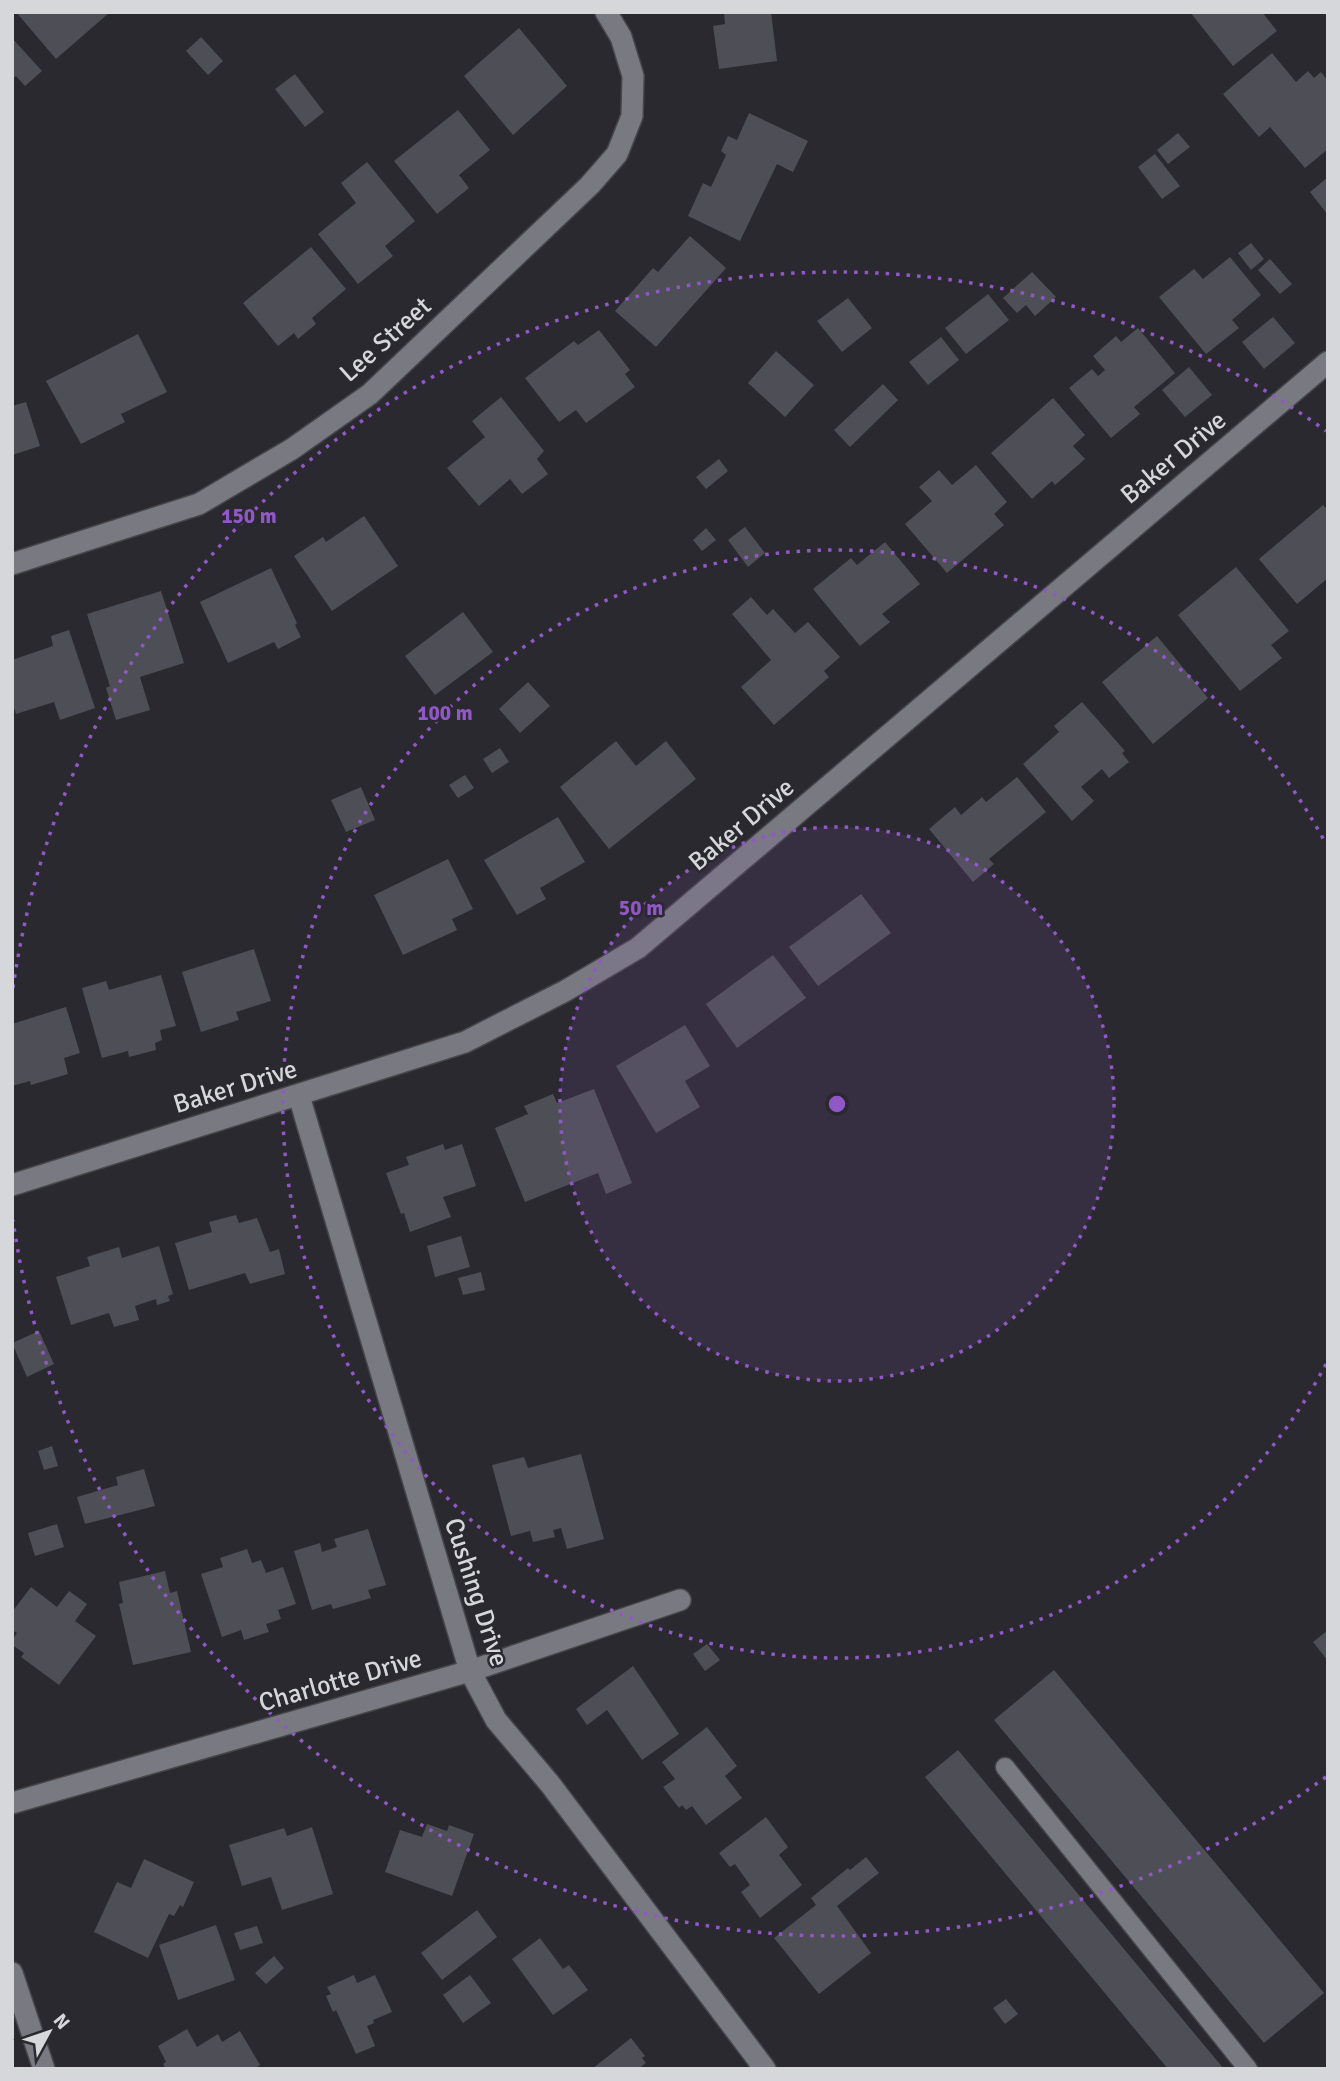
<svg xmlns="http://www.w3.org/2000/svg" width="1340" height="2081" viewBox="0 0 1340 2081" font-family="Signika,sans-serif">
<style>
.building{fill:#4e4f56}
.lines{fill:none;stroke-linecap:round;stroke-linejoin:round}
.lane-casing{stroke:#45454a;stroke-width:21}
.street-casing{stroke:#45454a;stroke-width:24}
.lane{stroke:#797a81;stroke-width:18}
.street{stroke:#797a81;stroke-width:21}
.ring{fill:none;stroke:#9257c6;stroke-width:3.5;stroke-dasharray:3.5 7}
.labels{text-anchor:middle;stroke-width:5;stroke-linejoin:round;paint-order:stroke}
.street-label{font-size:26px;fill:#d6d7db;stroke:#29292f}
.centre{fill:#9257c6;stroke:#29292f;stroke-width:3.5}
.ring-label{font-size:21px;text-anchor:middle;font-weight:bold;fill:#9257c6;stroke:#29292f;stroke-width:5;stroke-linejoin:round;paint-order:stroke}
</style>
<rect width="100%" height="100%" fill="#29292f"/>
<path class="building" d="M16,12H110L56,59Z
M724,12H771L777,61L719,69L713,26L725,24Z
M1190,12H1262L1277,31L1233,66Z
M519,28L567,86L513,135L464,76Z
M201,37L223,61L208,75L186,51Z
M12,38L42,71L25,86L16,76L12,79Z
M1272,53L1296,82L1308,71L1314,78L1321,72L1328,81V149L1305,168L1270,127L1259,137L1223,94Z
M295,74L324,112L305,127L275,89Z
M458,110L490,150L459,175L469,188L437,214L394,161Z
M749,113L808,141L793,172L777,164L740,241L688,216L703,183L711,187L726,155L721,151L728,136L737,140Z
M1178,133L1190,147L1168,164L1157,150Z
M1155,154L1180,186L1162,199L1138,167Z
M367,162L415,221L385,246L393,256L358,284L318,234L356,203L341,183Z
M1328,177V215L1310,192Z
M690,236L726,268L656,347L615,311L653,268L658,272Z
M1251,243L1264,259L1251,270L1238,253Z
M311,247L346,289L312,318L316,324L298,339L294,333L278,346L243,303Z
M1230,257L1261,295L1232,320L1239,328L1206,354L1159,297L1194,269L1203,279Z
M1270,259L1292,284L1280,294L1258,270Z
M1032,272L1056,297L1035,316L1026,305L1017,313L1003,298Z
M988,294L1009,320L966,354L945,328Z
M848,298L872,328L842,352L817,321Z
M1273,317L1295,343L1264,369L1242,342Z
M1138,328L1175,373L1134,407L1140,414L1111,438L1069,388L1092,369L1098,376L1105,370L1093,356L1116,336L1121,342Z
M599,330L630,370L625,374L635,387L586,423L576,410L559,422L525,378L574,341L578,345Z
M138,334L167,392L121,414L125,422L81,444L46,381Z
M941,337L959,360L928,385L909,362Z
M776,351L814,385L785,417L748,383Z
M1189,367L1212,395L1185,417L1162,390Z
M883,384L898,400L850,447L834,430Z
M501,397L544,451L537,459L548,474L522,494L510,479L479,506L447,468L485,437L472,421Z
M1053,398L1085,435L1073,446L1085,459L1055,485L1052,481L1032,499L991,453Z
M26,402L40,446L12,455V406Z
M719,459L728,471L706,489L696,477Z
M976,465L1007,502L994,514L1004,525L947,573L905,524L932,501L919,487L939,470L952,485Z
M1323,505L1328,510V578L1297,604L1259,559Z
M364,516L398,566L332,611L294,556L323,537L326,542Z
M745,527L765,553L748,567L728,540Z
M706,528L716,540L702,551L693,540Z
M885,542L920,584L882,614L890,622L860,646L813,589L851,558L857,565Z
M1236,567L1289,631L1271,645L1282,658L1240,691L1178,615Z
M271,568L297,623L295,625L301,637L278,649L274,642L228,663L200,602Z
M161,591L184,663L140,677L150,710L116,720L106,688L110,686L87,614Z
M751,597L767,615L773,609L795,633L808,622L840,657L824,671L829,677L774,725L741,687L771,660L732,614Z
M463,612L493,652L435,695L405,656Z
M69,630L95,708L60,720L54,702L16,714L12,702V660L53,646L51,636Z
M1157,636L1208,698L1153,744L1102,682Z
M528,682L550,706L520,733L499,709Z
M1082,702L1125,751L1122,753L1129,762L1109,778L1102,769L1081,787L1094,801L1072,821L1023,764L1059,732L1054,726Z
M616,741L636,766L666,741L696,779L609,849L560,787Z
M500,748L509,762L492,773L483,759Z
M465,775L474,788L458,798L449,785Z
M1017,777L1046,812L989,859L994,864L973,882L929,829L955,807L961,815L982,797L986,802Z
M361,787L375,820L346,832L331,800Z
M558,817L585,862L540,888L546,899L517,915L484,860Z
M448,859L473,909L452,919L457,930L403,955L374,895Z
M861,894L891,933L818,986L789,947Z
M254,949L271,1001L236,1012L239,1020L201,1032L182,972Z
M773,955L806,998L737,1048L706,1004Z
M161,975L176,1026L160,1030L162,1040L155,1043L156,1050L129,1057L128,1051L102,1058L82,988L106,981L109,990Z
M66,1007L80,1053L64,1058L68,1074L31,1085L30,1081L12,1086V1024Z
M685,1025L710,1066L685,1081L700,1107L656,1133L616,1066Z
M594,1089L632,1183L606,1194L598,1173L525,1202L495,1128L528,1114L524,1106L553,1094L557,1103Z
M443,1144L445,1150L462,1144L476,1186L443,1197L451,1217L410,1232L404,1213L401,1214L386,1173L409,1165L406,1157Z
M236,1215L239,1223L257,1218L270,1252L279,1249L285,1274L250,1284L245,1273L189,1290L175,1243L212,1232L209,1222Z
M461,1236L470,1267L435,1277L427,1246Z
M159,1246L173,1294L168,1296L170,1301L157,1305L156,1299L135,1306L139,1320L114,1327L109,1313L71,1325L56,1277L90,1266L87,1257L119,1247L122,1258Z
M481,1272L485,1290L463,1295L458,1278Z
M39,1331L54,1364L27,1377L12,1343Z
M52,1446L58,1466L44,1470L38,1451Z
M581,1454L604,1539L567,1549L561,1528L553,1530L555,1537L533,1542L530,1531L511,1536L492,1465L524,1457L528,1468Z
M144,1469L155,1506L85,1524L77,1497L118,1485L116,1477Z
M57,1524L64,1547L35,1556L28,1533Z
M368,1529L386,1585L368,1590L371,1598L333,1609L331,1604L312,1610L294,1551L320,1543L322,1552L337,1547L334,1539Z
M247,1549L252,1563L261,1560L266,1573L283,1567L296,1604L278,1610L281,1619L266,1624L269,1632L244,1640L241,1630L222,1637L201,1574L223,1567L220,1558Z
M165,1571L170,1593L177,1591L191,1652L133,1665L119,1604L123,1603L119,1582Z
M31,1587L57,1607L69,1591L87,1604L75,1621L96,1636L59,1685L21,1657L24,1653L12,1645V1640L17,1633L12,1630V1612Z
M1328,1630V1661L1313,1642Z
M707,1644L720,1660L705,1671L693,1654Z
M633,1666L679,1734L642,1760L607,1710L587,1725L576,1709Z
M1054,1670L1324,1993L1264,2043L994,1720Z
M707,1727L737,1766L725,1776L742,1798L706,1825L692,1806L686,1810L682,1805L679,1808L663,1787L675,1779L662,1762Z
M958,1750L1224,2069H1168L925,1777Z
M766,1817L788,1847L779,1855L802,1885L760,1918L741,1892L750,1885L735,1864L730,1867L719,1853Z
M427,1824L447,1831L449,1825L474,1834L452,1896L385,1872L400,1830L422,1837Z
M312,1827L333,1894L282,1910L271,1877L242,1886L229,1845L284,1828L287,1836Z
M866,1857L879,1873L837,1906L871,1953L819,1994L774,1938L816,1905L811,1898L848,1868L850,1870Z
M144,1859L194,1882L183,1907L180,1905L174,1916L169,1914L148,1958L94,1932L117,1882L131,1888Z
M477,1910L497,1937L442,1980L421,1953Z
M216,1925L235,1980L178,2000L159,1945Z
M257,1926L263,1943L240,1950L234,1933Z
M540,1938L563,1969L569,1965L588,1990L553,2015L512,1959Z
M274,1956L284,1968L266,1984L255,1973Z
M354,1975L357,1983L375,1975L392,2012L373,2020L374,2023L367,2026L375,2046L356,2054L336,2010L333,2012L326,1996L331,1994L327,1987Z
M470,1975L491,2003L463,2023L443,1995Z
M1006,1999L1018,2014L1005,2024L993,2008Z
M187,2029L197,2047L218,2034L222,2042L240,2031L260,2065L254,2069H166L163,2064L166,2062L158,2046Z
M631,2038L645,2056L642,2058L646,2063L638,2069H592Z"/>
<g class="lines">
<g class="lane-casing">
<path id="lane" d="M1005,1767L1248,2069"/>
</g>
<g class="street-casing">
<path id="street" d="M12,564L199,504L292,449L370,394L590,185L617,154L632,116L633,76L621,37L606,12
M299,1096L470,1671L496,1720L550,1784L765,2069
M12,1185L465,1042L565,991L638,948L1328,362
M12,1803L470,1671L680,1600
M12,1973L44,2069"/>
</g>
<use href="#lane" class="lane"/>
<use href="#street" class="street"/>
</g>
<circle cx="837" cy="1104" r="277" fill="#9257c6" fill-opacity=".12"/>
<g class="ring">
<circle cx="837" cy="1104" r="277"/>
<path d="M1326 1364A554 554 0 1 1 1326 844"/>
<path d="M1326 1777A832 832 0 0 1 13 1220M13 988A832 832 0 0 1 1326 431"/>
</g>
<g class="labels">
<g class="street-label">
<text transform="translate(385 339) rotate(-42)" y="9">Lee Street</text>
<text transform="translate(1173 457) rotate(-40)" y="9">Baker Drive</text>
<text transform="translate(741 824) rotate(-40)" y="9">Baker Drive</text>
<text transform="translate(235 1086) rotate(-17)" y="9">Baker Drive</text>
<text transform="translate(477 1592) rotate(72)" y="9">Cushing Drive</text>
<text transform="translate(340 1680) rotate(-16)" y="9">Charlotte Drive</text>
</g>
</g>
<circle cx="837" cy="1104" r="10" class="centre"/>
<g class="ring-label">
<text x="249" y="523">150 m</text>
<text x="445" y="720">100 m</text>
<text x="641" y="915">50 m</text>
</g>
<rect width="1340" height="2081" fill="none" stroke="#d6d7db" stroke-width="28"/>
<g transform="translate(49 2032) rotate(50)" stroke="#29292f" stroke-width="5" paint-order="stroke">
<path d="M0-5L12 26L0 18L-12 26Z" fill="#d6d7db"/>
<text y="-10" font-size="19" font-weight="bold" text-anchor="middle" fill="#d6d7db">N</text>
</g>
</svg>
